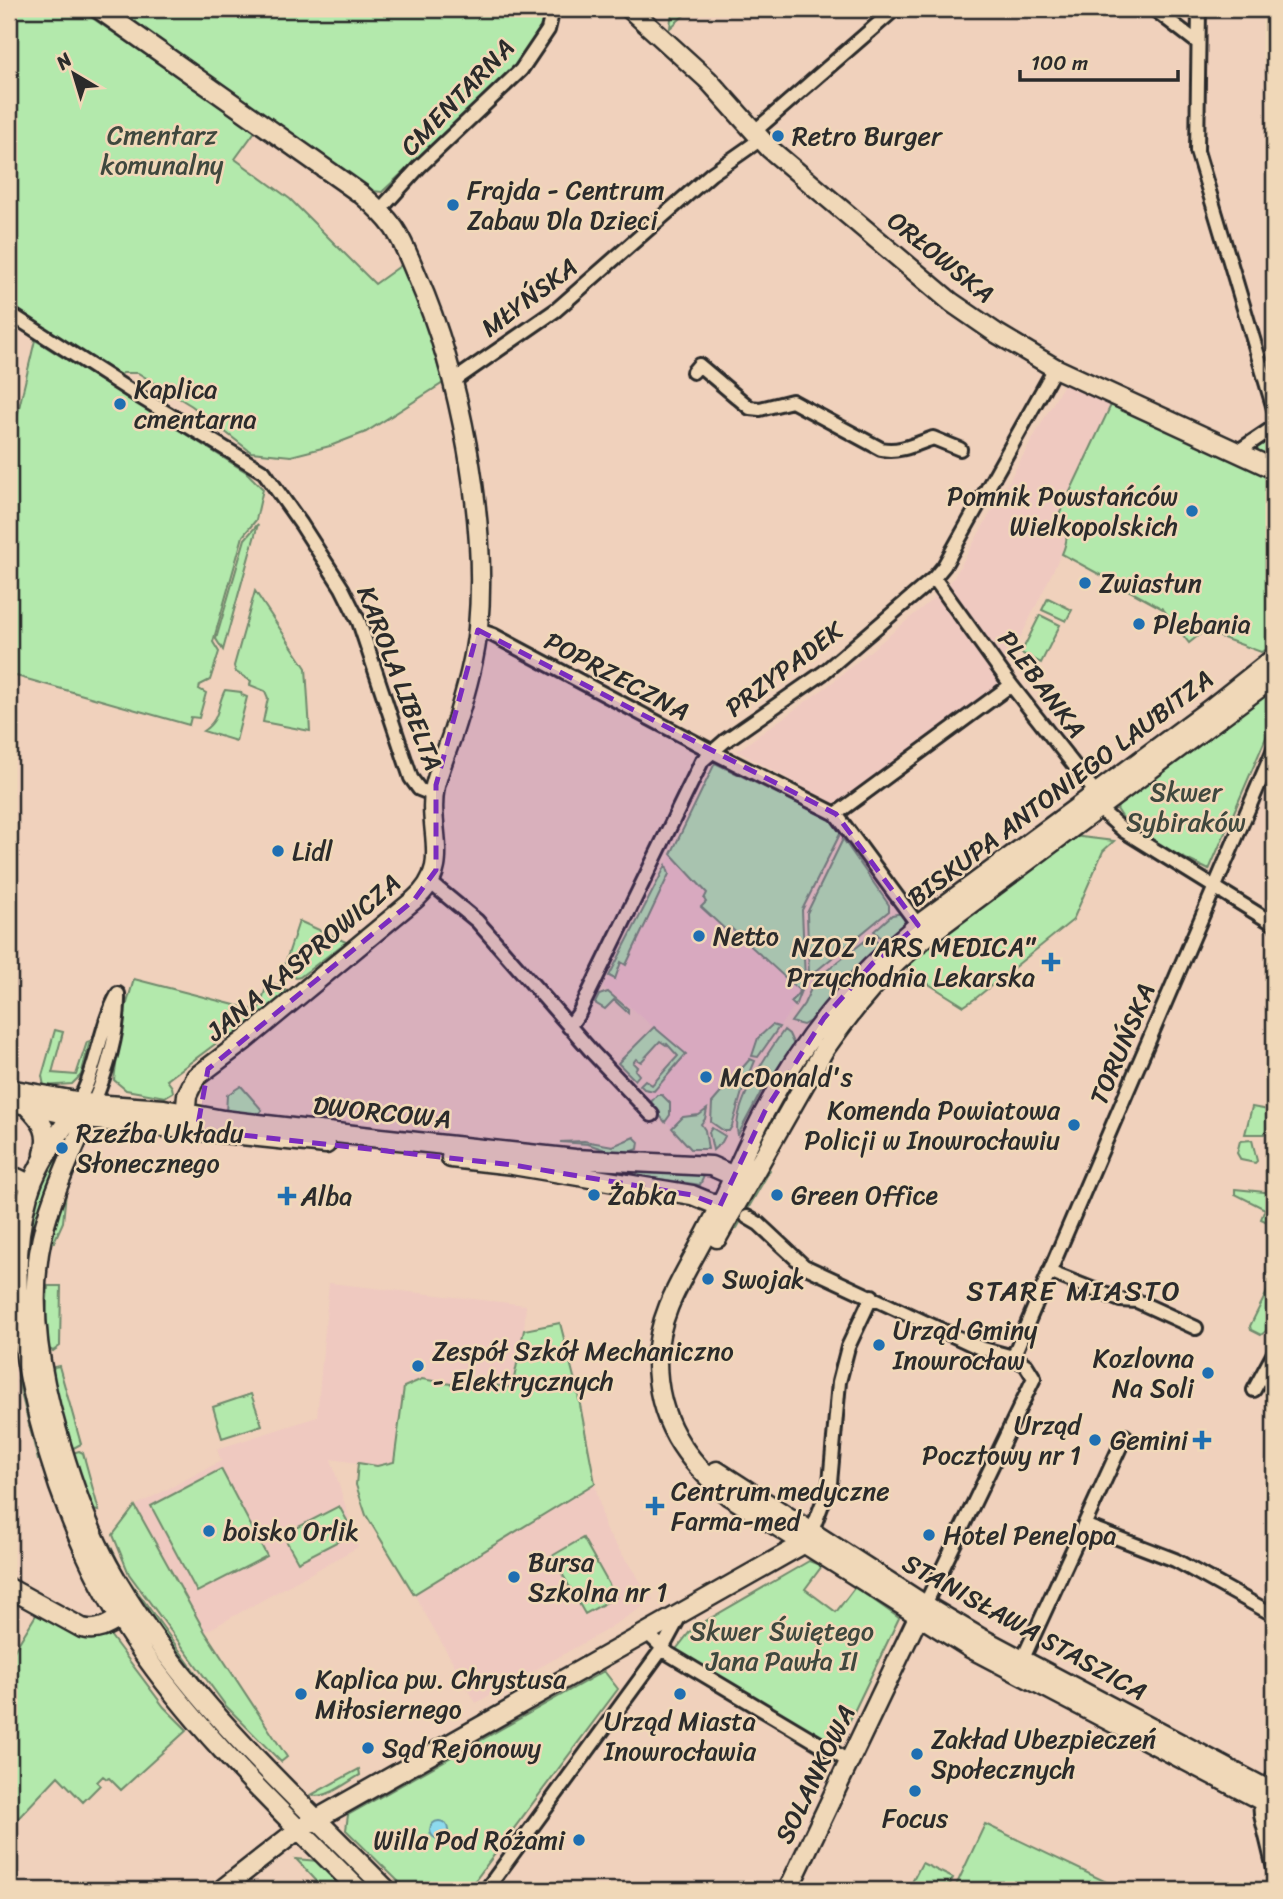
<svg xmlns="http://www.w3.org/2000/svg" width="1283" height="1899" viewBox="0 0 1283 1899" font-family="Sriracha,sans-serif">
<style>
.built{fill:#efc9c0}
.green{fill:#b3e9ac;stroke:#6f8a6c;stroke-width:2}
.water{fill:#8ddaed;stroke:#66949f;stroke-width:2}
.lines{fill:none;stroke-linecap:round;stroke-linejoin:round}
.street-casing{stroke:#2b2b2b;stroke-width:18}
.secondary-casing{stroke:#2b2b2b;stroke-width:23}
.street{stroke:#f0d8b8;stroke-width:12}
.secondary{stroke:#f0d8b8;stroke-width:18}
.marked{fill:#7b2cbf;fill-opacity:0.2;stroke:#7b2cbf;stroke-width:5;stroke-dasharray:14 9;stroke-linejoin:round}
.poi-dot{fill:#1f6fb2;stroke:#f0d8b8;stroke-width:2.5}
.labels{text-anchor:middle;stroke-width:5;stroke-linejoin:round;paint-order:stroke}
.street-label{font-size:26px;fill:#2b2b2b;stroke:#f0d8b8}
.park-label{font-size:26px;fill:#3f483e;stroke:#f0d8b8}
.poi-label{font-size:26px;fill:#2b2b2b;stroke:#f0d8b8;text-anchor:start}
.neighbourhood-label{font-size:28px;letter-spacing:2px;fill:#2b2b2b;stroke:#f0d8b8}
</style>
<rect width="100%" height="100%" fill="#f0d1bc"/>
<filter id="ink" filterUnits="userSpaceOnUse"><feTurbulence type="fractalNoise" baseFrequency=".0143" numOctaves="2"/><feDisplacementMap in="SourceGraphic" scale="14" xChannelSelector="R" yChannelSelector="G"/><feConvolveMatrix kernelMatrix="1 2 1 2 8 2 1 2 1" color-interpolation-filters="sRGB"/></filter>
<g filter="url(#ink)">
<path class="built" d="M1065,382L1111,405L1059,515L1068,528L1067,542L997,686L836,805L737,751L833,682L929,602L953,579Z
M671,854L803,988L799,1000L779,1027L705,1111L696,1116H683L672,1128L643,1097L684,1055L634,1010L603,987Z
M329,1283L526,1305L524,1330L511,1388L482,1383L480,1389L422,1379L404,1388L394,1462L377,1466L331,1459L358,1547L205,1632L135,1506L221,1461L217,1449L317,1417Z
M595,1483L605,1529L653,1600L603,1632L476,1703L414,1594Z"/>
<path class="green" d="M9,9H79L256,130L235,159L290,199L375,284L403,264L421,306L443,383L366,432L330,446L291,456L251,452L192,406L138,373H123L120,375L9,305Z
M111,9H546L537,37L514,68L382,192L372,191Z
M672,9H691L670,28Z
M35,340L246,472L263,489L256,520L243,536L213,642L219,652L210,680L200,685L199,689L206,693L199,718L191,717L189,725L9,674V450Z
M1111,405L1274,475V638L1266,650L1261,652L1204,631L1189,643L1163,609L1062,554C1069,538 1068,530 1059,515Z
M1274,434V459L1255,450L1257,442Z
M258,524L223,650L216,639L245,539Z
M255,591L306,668L310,731L263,722L268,698L265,691L250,685L251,681L236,672L234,666Z
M1048,598L1072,610L1066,621L1042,610Z
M1040,615L1060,625L1041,663L1021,653Z
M1274,685V719L1209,870C1180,855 1133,839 1117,809L1121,801Z
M225,690L241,692L242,695L247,697L236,741L203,731C221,719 216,707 225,690Z
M715,763L840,824L843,828L802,910L805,980L795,1006L791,1002L800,991L731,928L727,931L701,907L706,902L704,899L707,893L671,854Z
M1073,836L1114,841L1103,851L1073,920L976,998L964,1006L919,978L902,964Z
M843,839L889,905V911L809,977L807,913Z
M666,865L669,874L626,965L621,962L615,979L609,976Z
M903,913L905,924L886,943L874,931L892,915Z
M299,921L346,942L300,977L296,978L283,970Z
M871,936L881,946L840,986L810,1021L803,1025L791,1022L804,1004L815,980Z
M134,979L258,1011L266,988L274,984L288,992L235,1035L226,1036L167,1080L172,1087L173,1092L165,1097L126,1090L114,1080L119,1043L117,1038Z
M608,992L628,1009V1013L614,1000L605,1009L595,1003L599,995Z
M772,1025L779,1027L758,1057L752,1056L758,1038Z
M654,1027L686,1054L654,1091L644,1089L640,1085L645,1080L652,1085L678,1056L667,1044L666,1045L660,1041L641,1062L636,1059L633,1063L637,1067L635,1070L639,1075L635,1080L618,1063Z
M55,1030L63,1032L52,1073L76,1075L87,1042L90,1041L81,1075L72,1084L44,1086L42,1076Z
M784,1030L789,1034L794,1045L762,1090L738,1135C731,1108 768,1052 784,1030Z
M750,1059L755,1061L742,1092L732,1126L729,1131H724L711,1122L712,1103Z
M241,1086L262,1110L256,1116L226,1113L227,1095Z
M657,1095H662L670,1103V1115L665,1122L650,1103Z
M1252,1107L1274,1111V1122L1264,1134H1245Z
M707,1109L705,1119L701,1124L705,1130L708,1149H691L672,1128L683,1117L699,1115Z
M712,1128L725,1136L722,1142L713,1150L709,1132Z
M65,1134L73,1136L26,1314L28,1228L35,1190Z
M634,1137L639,1142L638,1149L625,1154H617L588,1144L560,1142L584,1141L613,1146Z
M1252,1140L1257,1161L1255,1163L1241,1160L1237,1153L1240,1141Z
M544,1162L705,1174L700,1185C648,1176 595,1172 544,1162Z
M766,1164L770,1170L737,1228L734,1231L728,1230Z
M1235,1189L1274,1193V1211L1269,1223L1261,1219L1265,1209L1235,1194Z
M64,1191L66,1192L63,1222L54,1242H51L52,1229Z
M48,1286H61L60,1346L53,1351L49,1349L46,1314Z
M1273,1288C1278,1302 1275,1326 1261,1335L1251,1330L1250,1326L1268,1290Z
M560,1323L577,1389L595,1483L414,1594L366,1515L356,1485L358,1463L377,1466L394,1462L404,1387L422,1379L480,1389L481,1383L512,1388L524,1330Z
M59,1366L81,1444L68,1451L49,1374L52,1373L54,1367Z
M25,1379L44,1458L38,1460L18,1381Z
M251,1394L262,1425L222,1438L213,1407Z
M79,1451L83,1453L99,1511L92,1510L69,1454Z
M221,1469L267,1556L197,1592L151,1506Z
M135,1506L205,1632L287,1757L281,1762L226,1706L129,1574L113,1535Z
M339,1506L354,1533L298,1562L283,1535Z
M583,1538L616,1597L585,1614L552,1556Z
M109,1543L124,1573L223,1711L152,1623L104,1544Z
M809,1561L822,1566L805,1589L836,1612L855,1587L899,1618L837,1747L674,1652L692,1629Z
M39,1610L107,1631L164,1707L187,1730L121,1790L109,1778L107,1779L103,1776L97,1782L100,1785L83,1802L58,1776L9,1828V1659Z
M604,1671L618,1689L468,1890H407L346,1830L348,1815Z
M359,1769L360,1775C347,1782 326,1800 311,1795Z
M985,1824L1123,1890H954Z
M296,1859L318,1861L345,1885L347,1890H325Z
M922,1863L953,1878L947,1890H908Z"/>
<path class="water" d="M430 1830a9 9 0 1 1 18 0a9 9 0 1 1-18 0Z"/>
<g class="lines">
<g class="street-casing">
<path id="street" d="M1154,9L1197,42
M1199,9L1197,151L1274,409
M755,131L895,9
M380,210L419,167L521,70L548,30L553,9
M9,313L132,392L264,472L301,524L342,588L359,622L411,778L419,789L434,795
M693,372L699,365L750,408L760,409L792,401L881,449C899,453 916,444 933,438L960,449
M452,382L556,310L711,174L761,139
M1237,452L1274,427
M934,578L1011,685L1096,793L1104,813L1124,831L1274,924
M478,630L493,635L713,752L836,814L918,925
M836,814L1011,685
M431,883L477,921L593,1053L652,1115
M569,1027L579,1013L702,761L725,741L823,673L934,578L944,566L1055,368
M78,1102C98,1068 99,1028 118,994
M93,1104C107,1071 119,1030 118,994
M747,1217L759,1224L804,1266L980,1348L1013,1357L1026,1365L1034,1378L922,1611
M1049,1272L1120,1300L1137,1301L1196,1328
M1013,1357L1274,749
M1254,1390L1274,1353
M1084,1525L1175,1560L1274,1615
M812,1531L830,1483L839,1382L848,1347L872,1296
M647,1633L669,1654L850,1762
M1020,1665L1125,1436
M1274,1776L1260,1800L1261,1815L1274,1869
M486,1890L662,1649L681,1614"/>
</g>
<g class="secondary-casing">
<path id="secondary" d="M99,9L361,194C374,205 385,215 394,228C404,243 410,260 417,276C460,374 488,521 478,628C475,660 465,695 455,726C449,746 440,766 435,786C426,831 454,866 414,900L245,1040L196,1077L187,1095L184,1129
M630,9L708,80L770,149L951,302L996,333L1055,368L1274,469
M1274,658L1210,709L918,925C852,979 804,1037 764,1113C744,1150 729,1191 709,1228C687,1272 658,1310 657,1360C657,1420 685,1460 729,1496L970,1648L1274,1807
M9,1089L93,1104L164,1109L223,1120L371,1137L575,1159L711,1166L743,1180
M9,1101L87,1119L326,1144
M78,1102C62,1133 38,1160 28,1195C10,1256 18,1323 31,1384C49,1472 84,1568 136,1643C199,1735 281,1811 359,1890
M93,1104C73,1152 47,1201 39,1253C30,1314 40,1372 57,1431C70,1477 85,1522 108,1565C177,1691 287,1788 387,1890
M27,1106C43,1122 50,1132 44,1154
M451,1158L513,1165L692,1195L729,1210
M9,1179L17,1178L31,1185
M717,1238L824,1050C854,1007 885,969 926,937L1274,677
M717,1471L925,1605L979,1637L1274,1793
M9,1588L82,1628C102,1633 113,1621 130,1612
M221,1890L299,1829L805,1543L810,1535
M788,1890L918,1617"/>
</g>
<use href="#street" class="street"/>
<use href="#secondary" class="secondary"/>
</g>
</g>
<path class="marked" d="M478,630L836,814L918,925L873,963L824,1018L765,1111L720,1206L692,1195L513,1165L197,1130L208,1069L414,900L436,870V785Z"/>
<g class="poi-dot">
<circle cx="778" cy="136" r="7"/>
<circle cx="453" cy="205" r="7"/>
<circle cx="120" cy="404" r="7"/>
<circle cx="1192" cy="511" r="7"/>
<circle cx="1085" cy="583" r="7"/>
<circle cx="1139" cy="624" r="7"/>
<circle cx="278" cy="851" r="7"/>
<circle cx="699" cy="936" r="7"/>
<path d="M1047.5 951.5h7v7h7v7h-7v7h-7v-7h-7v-7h7z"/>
<circle cx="706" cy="1077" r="7"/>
<circle cx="1074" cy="1125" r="7"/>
<circle cx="62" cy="1148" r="7"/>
<circle cx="594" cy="1195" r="7"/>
<circle cx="777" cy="1195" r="7"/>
<path d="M283.5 1185.5h7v7h7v7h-7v7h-7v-7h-7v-7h7z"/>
<circle cx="708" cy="1279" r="7"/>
<circle cx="879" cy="1345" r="7"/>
<circle cx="418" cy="1366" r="7"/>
<circle cx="1208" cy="1373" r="7"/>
<circle cx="1095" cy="1440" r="7"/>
<path d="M1198.5 1429.5h7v7h7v7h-7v7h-7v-7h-7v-7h7z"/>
<path d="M651.5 1495.5h7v7h7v7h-7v7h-7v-7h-7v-7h7z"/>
<circle cx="209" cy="1531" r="7"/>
<circle cx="929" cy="1535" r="7"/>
<circle cx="514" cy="1577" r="7"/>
<circle cx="301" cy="1694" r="7"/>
<circle cx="680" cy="1694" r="7"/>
<circle cx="368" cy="1748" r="7"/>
<circle cx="917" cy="1754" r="7"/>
<circle cx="915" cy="1791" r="7"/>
<circle cx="579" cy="1840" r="7"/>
</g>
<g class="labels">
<g class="street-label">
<text transform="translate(457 97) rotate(-46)" y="9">CMENTARNA</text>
<text transform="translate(941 257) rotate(39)" y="9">ORŁOWSKA</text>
<text transform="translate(529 297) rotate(-37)" y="9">MŁYŃSKA</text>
<text transform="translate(784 669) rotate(-37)" y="9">PRZYPADEK</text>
<text transform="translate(617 676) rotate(28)" y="9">POPRZECZNA</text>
<text transform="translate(400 678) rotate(69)" y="9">KAROLA LIBELTA</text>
<text transform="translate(1042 684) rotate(53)" y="9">PLEBANKA</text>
<text transform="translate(1060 788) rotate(-37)" y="9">BISKUPA ANTONIEGO LAUBITZA</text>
<text transform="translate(303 957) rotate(-40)" y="9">JANA KASPROWICZA</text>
<text transform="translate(1122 1044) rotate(-67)" y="9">TORUŃSKA</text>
<text transform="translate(382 1112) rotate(6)" y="9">DWORCOWA</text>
<text transform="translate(1025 1627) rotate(29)" y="9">STANISŁAWA STASZICA</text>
<text transform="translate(815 1774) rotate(-64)" y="9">SOLANKOWA</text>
</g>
<g class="park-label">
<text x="162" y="144">Cmentarz<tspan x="162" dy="30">komunalny</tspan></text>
<text x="1186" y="801">Skwer<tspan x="1186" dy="30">Sybiraków</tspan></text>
<text x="782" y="1640">Skwer Świętego<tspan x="782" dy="30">Jana Pawła II</tspan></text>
</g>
<g class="poi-label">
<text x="792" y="145">Retro Burger</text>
<text x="467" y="199">Frajda - Centrum<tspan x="467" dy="30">Zabaw Dla Dzieci</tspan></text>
<text x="134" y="398">Kaplica<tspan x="134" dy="30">cmentarna</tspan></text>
<text x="1178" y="505" text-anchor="end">Pomnik Powstańców<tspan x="1178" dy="30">Wielkopolskich</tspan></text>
<text x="1099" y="592">Zwiastun</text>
<text x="1153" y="633">Plebania</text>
<text x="292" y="860">Lidl</text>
<text x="713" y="945">Netto</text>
<text x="1035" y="956" text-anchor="end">NZOZ "ARS MEDICA"<tspan x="1035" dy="30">Przychodnia Lekarska</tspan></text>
<text x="720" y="1086">McDonald's</text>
<text x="1060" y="1119" text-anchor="end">Komenda Powiatowa<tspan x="1060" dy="30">Policji w Inowrocławiu</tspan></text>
<text x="76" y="1142">Rzeźba Układu<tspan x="76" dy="30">Słonecznego</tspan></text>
<text x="608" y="1204">Żabka</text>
<text x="791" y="1204">Green Office</text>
<text x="301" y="1205">Alba</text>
<text x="722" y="1288">Swojak</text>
<text x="893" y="1339">Urząd Gminy<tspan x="893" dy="30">Inowrocław</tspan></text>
<text x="432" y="1360">Zespół Szkół Mechaniczno<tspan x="432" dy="30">- Elektrycznych</tspan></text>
<text x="1194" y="1367" text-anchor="end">Kozlovna<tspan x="1194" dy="30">Na Soli</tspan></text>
<text x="1081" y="1434" text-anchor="end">Urząd<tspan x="1081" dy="30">Pocztowy nr 1</tspan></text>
<text x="1188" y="1449" text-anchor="end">Gemini</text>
<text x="671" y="1500">Centrum medyczne<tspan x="671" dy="30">Farma-med</tspan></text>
<text x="223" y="1540">boisko Orlik</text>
<text x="943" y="1544">Hotel Penelopa</text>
<text x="528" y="1571">Bursa<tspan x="528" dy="30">Szkolna nr 1</tspan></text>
<text x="315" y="1688">Kaplica pw. Chrystusa<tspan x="315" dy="30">Miłosiernego</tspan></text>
<text x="680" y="1730" text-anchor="middle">Urząd Miasta<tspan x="680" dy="30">Inowrocławia</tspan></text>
<text x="931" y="1748">Zakład Ubezpieczeń<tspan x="931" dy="30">Społecznych</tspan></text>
<text x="382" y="1757">Sąd Rejonowy</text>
<text x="915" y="1827" text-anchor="middle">Focus</text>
<text x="565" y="1849" text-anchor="end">Willa Pod Różami</text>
</g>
<g class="neighbourhood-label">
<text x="1074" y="1300">STARE MIASTO</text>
</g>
</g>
<rect width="1283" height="1899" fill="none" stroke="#f0d8b8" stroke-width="35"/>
<rect x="18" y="18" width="1248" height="1864" fill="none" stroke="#2b2b2b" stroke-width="2.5" filter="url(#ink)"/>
<g transform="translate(74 74) rotate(322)" stroke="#f0d8b8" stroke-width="5" paint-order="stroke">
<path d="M0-5L12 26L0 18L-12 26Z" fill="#2b2b2b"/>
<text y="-10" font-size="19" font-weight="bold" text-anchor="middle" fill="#2b2b2b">N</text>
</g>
<path d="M1020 70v10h158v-10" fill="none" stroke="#2b2b2b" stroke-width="3.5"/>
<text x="1031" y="70" font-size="21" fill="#2b2b2b" stroke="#f0d8b8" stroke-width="5" paint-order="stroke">100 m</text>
</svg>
